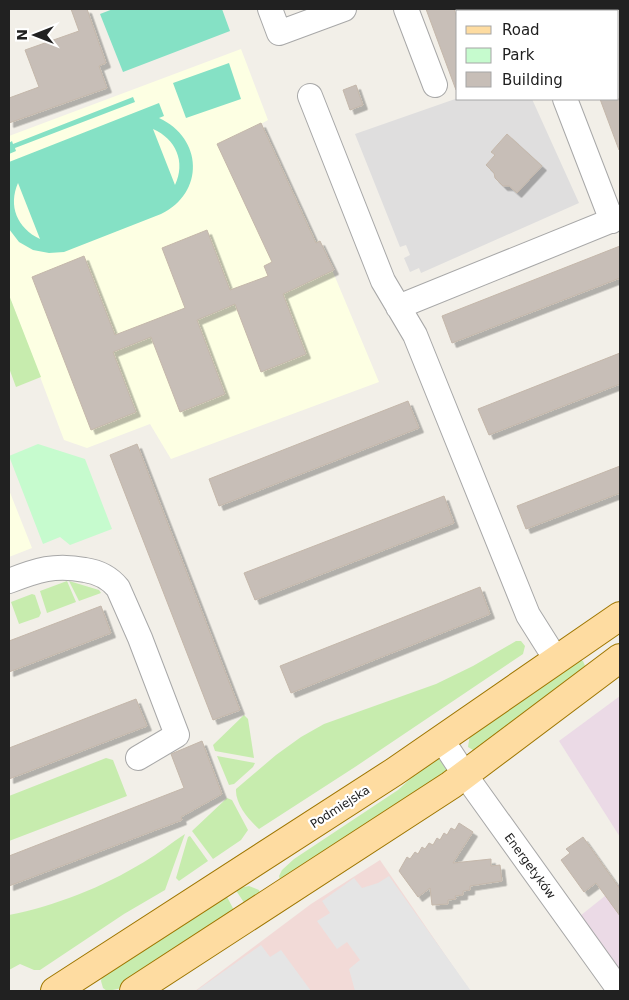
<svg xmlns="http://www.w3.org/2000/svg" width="629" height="1000" viewBox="0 0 629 1000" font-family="'DejaVu Sans',sans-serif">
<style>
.residential{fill:#dfdede}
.commercial{fill:#f2dad7}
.industrial{fill:#ebdae6}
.education{fill:#fdffe3}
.grass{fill:#c7ecae}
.park{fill:#c6fbce}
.pitch{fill:#85e1c5;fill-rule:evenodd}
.parking{fill:#e5e5e5}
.building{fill:#c7beb7;stroke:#c4b7aa;filter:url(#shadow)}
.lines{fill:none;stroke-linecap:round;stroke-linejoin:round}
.minor-casing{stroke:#a8a8a8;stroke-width:26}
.major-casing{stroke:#9e7600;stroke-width:30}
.minor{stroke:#fff;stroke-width:24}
.major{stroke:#fedca1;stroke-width:28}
.labels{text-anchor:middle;stroke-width:4.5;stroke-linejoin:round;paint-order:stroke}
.street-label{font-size:12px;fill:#212121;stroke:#fff}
</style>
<defs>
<filter id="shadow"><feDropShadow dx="4.5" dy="4.5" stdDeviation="0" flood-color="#0004"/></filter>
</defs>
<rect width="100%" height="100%" fill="#f2efe8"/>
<path class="residential" d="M458,98L532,99L579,203L421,273L419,268L410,272L404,258L410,255L406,245L400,247L355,134Z"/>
<path class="commercial" d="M380,860L470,991H195L311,904Z"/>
<path class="industrial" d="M620,696V837L559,741Z
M620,884V972L580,916Z"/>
<path class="education" d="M241,49L268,120L261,124L316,242L320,241L379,382L171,459L150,424L87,448L64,440L9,295V136Z
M9,490L32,548L9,557Z"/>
<path class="grass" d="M9,295L41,377L16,387L9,368Z
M67,581L76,602L47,613L40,591Z
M69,581L99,590L101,593L79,601Z
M32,594L35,595L41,613L39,617L19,624L11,602Z
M516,641H521L525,646L523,654L355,767L259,829C249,820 235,804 236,789L276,755L301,737L324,724L436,684L473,666Z
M576,659L583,661L586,668L480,750H473L468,747L470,734Z
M244,715L248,719L254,758L215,751L213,745Z
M217,756L255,763L253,767L234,784L229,785Z
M434,757H442L450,773L280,880L279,876L282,870L294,859L398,790Z
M106,758L113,760L127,796L9,841V796Z
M227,798L232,800L248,830L241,840L213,859L192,831Z
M185,834L165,890L124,914L40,970H34L20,964L9,970V915C55,906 103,887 144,862C158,854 171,843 185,834Z
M190,836L208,861L179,881L176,878L188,837Z
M249,886L259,890L260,894L247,907L235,889Z
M226,895L236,914L118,989L107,991L103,988L101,981L103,973Z"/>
<path class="park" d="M475,9H540V11H476Z
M38,444L85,459L112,529L70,545L60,537L43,544L9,456Z"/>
<path class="pitch" d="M113,9H222L230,31L123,72L100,14Z
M229,63L241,99L186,118L173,83Z
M133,97L135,102L15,148L16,151L9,154V143L12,141L13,144Z
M159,103L164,116L159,118C203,138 205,193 161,214L64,252L49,253L33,250L19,242L9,229V162ZM153,129C176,139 186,162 175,185ZM18,183L40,239C17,228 8,206 18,183Z"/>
<path class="parking" d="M389,876L471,991H355L349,969L360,960L347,942L337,949L317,921L330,913L322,901L354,878L362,888L378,883Z
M261,945L270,957L281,950L311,991H196Z"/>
<path class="building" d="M71,9H87L106,63L99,66L107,88L9,123V98L39,87L25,50L79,31Z
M426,9H454L458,20V90H456Z
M356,85L363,105L350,110L343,90Z
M600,99H620V150H619Z
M261,123L316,243L320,241L334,270L283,294L306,354L261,372L235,304L197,320L225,394L180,412L151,337L113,352L136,412L91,430L32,277L84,256L115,335L185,308L162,248L207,230L230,290L268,276L264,266L272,262L217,144Z
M507,134L542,166L517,193L509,186H503L495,178L494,173L486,165L495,155L491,152Z
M620,246V278L452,343L442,316Z
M620,353V384L489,435L478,409Z
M408,401L419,428L219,506L209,479Z
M137,444L240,710L213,720L110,455Z
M620,466V493L526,529L517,506Z
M444,496L454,523L255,600L244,573Z
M480,587L490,614L291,693L280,666Z
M101,606L111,633L9,672V641Z
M136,699L147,726L9,779V748Z
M202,741L222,794L181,817L182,820L9,886V856L184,788L171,754Z
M459,823L473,832L453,863L491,859V866L500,865L502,881L470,886V890L463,891V895L455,896L456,899L448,900V904L432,905L430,888L418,897L399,871L407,857L410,859L415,852L418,854L422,847L425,849L429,843L433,845L437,838L440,840L444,833L447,835L451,828L455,830Z
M583,837L620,889V916L596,883L584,892L561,860L570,853L566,849Z"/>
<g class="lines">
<g class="minor-casing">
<path id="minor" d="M270,9L279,33L344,9
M406,9L435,85
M310,96L383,281L415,335L528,615L557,661
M565,99L612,221
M398,307L620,217
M9,581C37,570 55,564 85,570C99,572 109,577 118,588L140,638L177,735L138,758
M442,740L465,775L620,991"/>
</g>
<g class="major-casing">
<path id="major" d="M55,991L394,772L620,616
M134,991L451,785L620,658"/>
</g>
<use href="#minor" class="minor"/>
<use href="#major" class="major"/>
</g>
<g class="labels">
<g class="street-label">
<text transform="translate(340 807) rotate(-33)" y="4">Podmiejska</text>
<text transform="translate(530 866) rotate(54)" y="4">Energetyków</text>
</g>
</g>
<rect width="629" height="1000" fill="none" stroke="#212121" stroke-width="20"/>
<rect x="456" y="10" width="162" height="90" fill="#ffffff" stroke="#a6a6a6"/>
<rect x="466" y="26" width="25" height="8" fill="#fedca1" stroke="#a6a6a6"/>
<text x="502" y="35" font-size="15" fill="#212121">Road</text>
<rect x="466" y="48" width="25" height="15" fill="#c6fbce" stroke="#a6a6a6"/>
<text x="502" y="60" font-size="15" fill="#212121">Park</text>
<rect x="466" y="72" width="25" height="15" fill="#c7beb7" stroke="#a6a6a6"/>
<text x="502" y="85" font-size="15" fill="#212121">Building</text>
<g transform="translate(35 35) rotate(270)" stroke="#ffffff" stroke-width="4" paint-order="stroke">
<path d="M0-4L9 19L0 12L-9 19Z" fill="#212121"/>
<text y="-8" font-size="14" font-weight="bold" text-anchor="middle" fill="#212121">N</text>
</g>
</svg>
